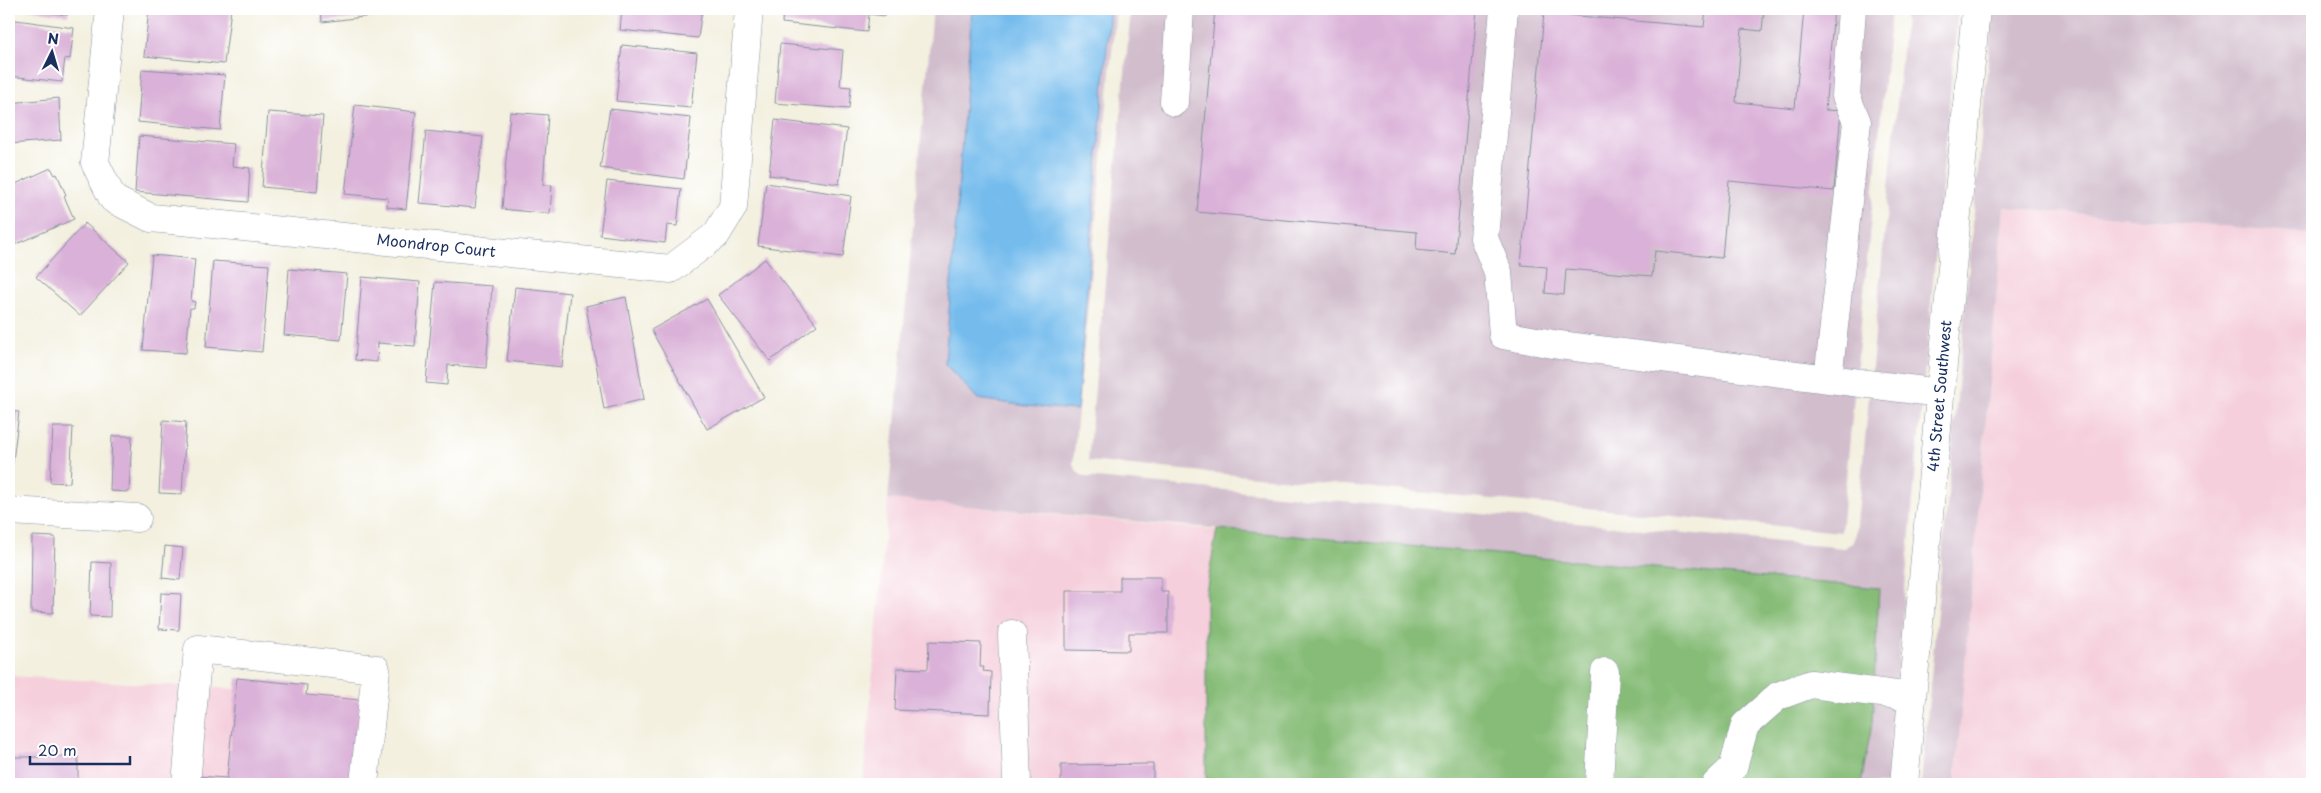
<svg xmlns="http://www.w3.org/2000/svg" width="2321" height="793" viewBox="0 0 2321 793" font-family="'Playpen Sans',sans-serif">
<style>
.built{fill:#f5cfdb}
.industrial{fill:#d1bdcc}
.forest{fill:#86bc77;stroke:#50766a}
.water{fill:#75bced;stroke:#4876a6}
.building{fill:#dab1d8}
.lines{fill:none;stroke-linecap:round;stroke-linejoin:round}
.minor-casing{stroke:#87909e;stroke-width:29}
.minor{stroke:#fff;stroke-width:28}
.labels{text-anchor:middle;stroke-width:4;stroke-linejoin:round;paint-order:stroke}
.street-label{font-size:15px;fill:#1b2f5e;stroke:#fff}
</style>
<rect width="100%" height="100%" fill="#fff"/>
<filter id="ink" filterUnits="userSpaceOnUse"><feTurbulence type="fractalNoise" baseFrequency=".02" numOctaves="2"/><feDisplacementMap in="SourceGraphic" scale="10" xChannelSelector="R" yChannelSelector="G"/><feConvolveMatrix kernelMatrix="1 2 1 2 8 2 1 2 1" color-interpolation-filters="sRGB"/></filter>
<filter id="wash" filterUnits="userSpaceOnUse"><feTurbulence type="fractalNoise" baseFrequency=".0096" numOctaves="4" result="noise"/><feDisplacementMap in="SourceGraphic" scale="20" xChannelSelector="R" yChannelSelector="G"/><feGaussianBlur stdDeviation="1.12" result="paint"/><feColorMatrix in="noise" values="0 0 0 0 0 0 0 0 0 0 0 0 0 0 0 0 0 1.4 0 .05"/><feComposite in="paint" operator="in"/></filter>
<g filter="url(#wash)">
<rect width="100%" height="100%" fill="#f3f0df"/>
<path class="built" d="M2004,207L2312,234V784H1955Z
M888,499L1217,530L1206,592V784H863Z
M9,676L374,697L371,784H9Z"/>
<path class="industrial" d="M933,9H972L945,364L978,399L1026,406L1076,410L1110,9H1116L1073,464L1078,473L1086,477L1844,548L1852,543L1856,534L1906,9H1958L1887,784H1861L1872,723L1879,588L888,499Z
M1131,9H1891L1841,532L1088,461Z
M1993,9H2312V234L2004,207L1955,784H1921Z"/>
<path class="forest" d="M1217,529L1879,588L1872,723L1861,784H1206V592Z"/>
<path class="water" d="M972,9H1110L1077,410L1026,406L978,399L945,364Z"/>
<g id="blocks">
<path class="building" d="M26,9H68V15Z
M149,9H231L224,64L144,56Z
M321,9H405V12L322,22Z
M622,9H702L698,38L620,30Z
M783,9H886L885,16L869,14L867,32L782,23Z
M1215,9H1477L1455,254L1416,250L1417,232L1197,212Z
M1706,9H1764L1762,31L1742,29L1736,102L1795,108L1804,9H1834L1825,110L1841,111L1834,191L1729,181L1722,258L1655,251L1652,276L1566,269L1564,295L1545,293L1547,267L1521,265L1544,13L1704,27Z
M9,19L74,28L70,59L65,58L62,82L9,76Z
M780,44L843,50L840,86L851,87L849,109L775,103Z
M622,45L697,53L691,108L616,101Z
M142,69L225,75L220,130L138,122Z
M59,98L61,140L9,144V103Z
M355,105L416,112L406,209L387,207L388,198L345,194Z
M610,109L691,118L684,179L600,168Z
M268,112L323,116L317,192L262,187Z
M510,112L548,115L543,185H552L550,214L502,209Z
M775,120L847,129L839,184L769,175Z
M426,131L483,137L475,208L419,203Z
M139,136L234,144L232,166L250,168L248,202L135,192Z
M51,168L55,175L57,174L66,195L64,196L74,219L9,247V187Z
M607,181L681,189L677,226L667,225L665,243L600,235Z
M766,183L851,196L843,257L758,246Z
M85,223L129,262L80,316L36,277Z
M152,255L195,259L191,301L195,302L194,308H190L186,353L143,350Z
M765,259L817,325L770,361L718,295Z
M213,261L269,265L262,352L206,347Z
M289,269L347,274L341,340L284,335Z
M362,277L420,282L415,346L378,343L377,362L355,360Z
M435,282L492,286L486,368L448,365L447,385L426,383Z
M515,287L570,293L562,367L507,361Z
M626,297L644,399L604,409L586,306Z
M707,299L764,397L707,429L651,330Z
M9,411L19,412L10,486H9Z
M163,420L186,422L182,494L159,493Z
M53,427H73L70,483L50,482Z
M112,436H132L129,492L110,491Z
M32,536L55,537L53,613L31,612Z
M165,546L183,548L180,580L162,578Z
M92,562L111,563L110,617L90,616Z
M1120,577H1161V592H1168V633H1129V651L1066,650V591H1120Z
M161,593L181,594L179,630L159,629Z
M929,641L981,643L980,667H984L983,671L991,672L990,714L895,710L897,668L928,669Z
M237,678L307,685L306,695L360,700L352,784H195L196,776L227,778Z
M12,757H78V784H12Z
M1153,764V784H1061V765Z"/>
</g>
</g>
<g filter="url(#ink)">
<use href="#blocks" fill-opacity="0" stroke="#87909e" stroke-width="1"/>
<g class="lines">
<g class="minor-casing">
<path id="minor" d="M110,9L95,163L113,199L151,218L671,269L716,235L733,207L749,9
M1504,9L1484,238L1498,272L1503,335L1559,345L1940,393
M1174,102L1180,9
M1828,379L1857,122L1846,96L1852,9
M9,511L137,518
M1012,634L1017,784
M186,784L198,649L376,669L364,784
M1599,784L1605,672
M1716,784L1733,768L1745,725L1778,696L1811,684L1912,697
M1904,784L1976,9"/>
</g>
<use href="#minor" class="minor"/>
</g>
</g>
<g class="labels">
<g class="street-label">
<text transform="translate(436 246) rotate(6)" y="5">Moondrop Court</text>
<text transform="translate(1940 396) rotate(-85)" y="5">4th Street Southwest</text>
</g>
</g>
<rect width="2321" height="793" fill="none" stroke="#fff" stroke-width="30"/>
<g transform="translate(52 52) rotate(5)" stroke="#ffffff" stroke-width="4" paint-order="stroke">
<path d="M0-4L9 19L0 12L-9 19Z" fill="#1b2f5e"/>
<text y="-8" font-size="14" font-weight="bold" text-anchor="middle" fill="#1b2f5e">N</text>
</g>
<path d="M30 756v8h100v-8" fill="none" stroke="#1b2f5e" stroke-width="2.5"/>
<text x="38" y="756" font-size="15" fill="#1b2f5e" stroke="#ffffff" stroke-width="4" paint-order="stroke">20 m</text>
</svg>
